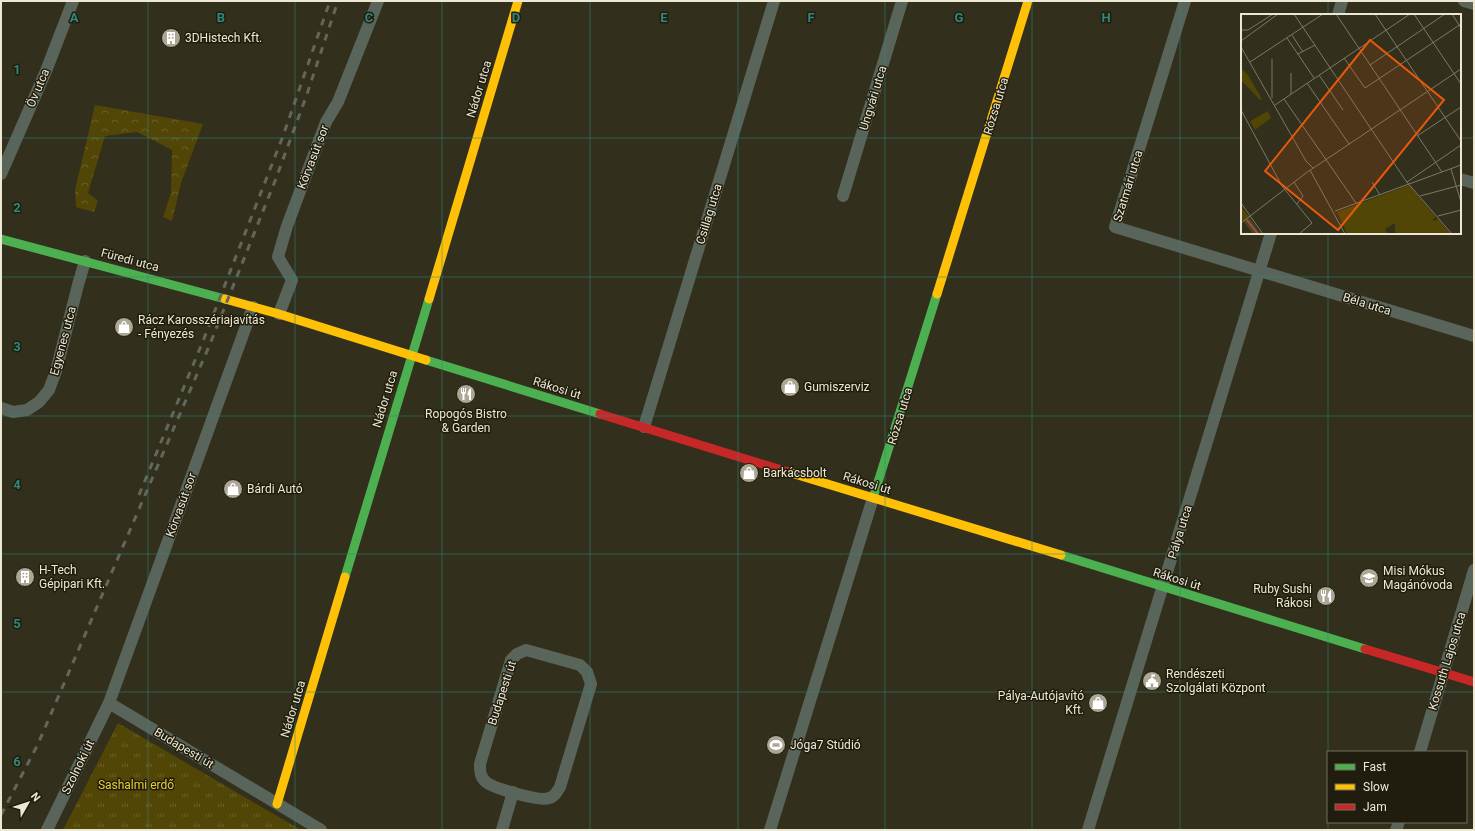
<svg xmlns="http://www.w3.org/2000/svg" width="1475" height="831" viewBox="0 0 1475 831" font-family="Roboto,sans-serif">
<style>
.forest{fill:url(#forest-crowns)}
.park{fill:url(#park-tufts)}
.lines{fill:none;stroke-linecap:round;stroke-linejoin:round}
.street{stroke:#59655b;stroke-width:12}
.fast{stroke:#4caf50;stroke-width:9}
.slow{stroke:#ffc107;stroke-width:9}
.jam{stroke:#c62828;stroke-width:9}
.rail{stroke:#62675b;stroke-width:3;stroke-dasharray:7 7;stroke-linecap:butt}
.grid{fill:none;stroke:#30877d;stroke-width:1;stroke-opacity:0.55}
.labels{text-anchor:middle;stroke-width:3;stroke-linejoin:round;paint-order:stroke}
.poi-label{font-size:12px;fill:#ece8d4;stroke:#201d0e;text-anchor:start}
.street-label{font-size:12px;fill:#ece8d4;stroke:#201d0e}
.park-label{font-size:12px;fill:#ebce2f;stroke:#201d0e}
.inset-river{fill:none;stroke:#984b82;stroke-width:2}
.inset-road{fill:none;stroke:#7c7966;stroke-width:1}
.view{fill:#e8590c;fill-opacity:0.15;stroke:#e8590c;stroke-width:2}
.inset-edge{fill:none;stroke:#ece8d4;stroke-width:2}
.grid-label{font-size:13px;text-anchor:middle;font-weight:bold;fill:#30877d;stroke:#201d0e;stroke-width:3;stroke-linejoin:round;paint-order:stroke}
</style>
<defs>
<pattern id="forest-crowns" width="20" height="18" patternUnits="userSpaceOnUse"><rect width="20" height="18" fill="#514606"/><path d="M2 6a3 3 0 1 1 6 0M12 15a3 3 0 1 1 6 0" fill="none" stroke="#6a6129"/></pattern>
<pattern id="park-tufts" width="24" height="20" patternUnits="userSpaceOnUse"><rect width="24" height="20" fill="#514606"/><path d="M3 7l-1-3M5 7V3M7 7l1-3M15 17l-1-3M17 17v-4M19 17l1-3" fill="none" stroke="#6a6129"/></pattern>
</defs>
<rect width="100%" height="100%" fill="#322f1c"/>
<path class="forest" d="M95,105L203,124L181,183L172,221L163,217L171,193L172,150L137,132L105,136L88,193L98,201L94,212L76,207L75,190Z"/>
<path class="park" d="M118,723L301,830H63Z"/>
<g class="lines">
<path class="street" d="M1185,1L1115,227L1474,336
M1464,1L1474,4
M1338,15L1342,1
M1,174L46,71L73,1
M1460,179L1474,183
M843,196L902,1
M279,314L292,280L278,257L287,226L326,122L338,102L378,1
M1,408L13,412L27,410L39,402L49,390L56,371L78,285L85,261
M644,427L774,1
M526,650L580,665L587,672L591,684L560,787C557,792 554,797 549,798C540,802 493,788 486,782C480,777 480,771 480,764L511,660L517,654Z
M109,703L321,830
M1420,752L1474,570
M47,830L109,703L253,307
M502,830L513,792
M770,830L873,498
M1088,830L1271,233
M1396,830L1399,822"/>
<path class="fast" d="M1,239L225,299
M426,360L600,414
M873,498L937,294
M1061,555L1365,649
M345,577L429,299"/>
<path class="slow" d="M937,294L1028,1
M225,299L279,314L426,360
M429,299L518,1
M788,472L1061,555
M277,804L345,577"/>
<path class="jam" d="M600,414L788,472
M1365,649L1474,682"/>
<path class="rail" d="M139,495L203,341L283,136L330,1
M1,815L38,744L210,344L275,181L306,97L338,1"/>
</g>
<path class="grid" d="M148,1V830M295,1V830M442,1V830M590,1V830M738,1V830M885,1V830M1032,1V830M1180,1V830M1328,1V15M1,138H1242M1460,138H1474M1328,233V830M1,277H1474M1,416H1474M1,554H1474M1,692H1474"/>
<defs>
<g id="building-disc" transform="scale(1)"><circle r="9.5" fill="#aba794" stroke="#201d0e"/><path d="M-4-6H4V6H1V3H-1V6H-4ZM-2.5-4.3h1.7v1.8h-1.7ZM.8-4.3h1.7v1.8H.8ZM-2.5-1h1.7V.8h-1.7ZM.8-1h1.7V.8H.8Z" fill="#fff"/></g>
<g id="shop-disc" transform="scale(1)"><circle r="9.5" fill="#aba794" stroke="#201d0e"/><path d="M-5-2.5h2.3a2.7 3.5 0 0 1 5.4 0H5L5.5 6h-11ZM-1.5-2.5h3a1.5 2.3 0 0 0-3 0Z" fill="#fff"/></g>
<g id="restaurant-disc" transform="scale(1)"><circle r="9.5" fill="#aba794" stroke="#201d0e"/><path d="M-5-6h1v4h1v-4h1v4h1v-4h1v5L-1.5 .5V6h-2V.5L-5-1ZM5-6V6H3V1.5H1.5Q1.5-4 5-6Z" fill="#fff"/></g>
<g id="school-disc" transform="scale(1)"><circle r="9.5" fill="#aba794" stroke="#201d0e"/><path d="M0-5L7-2L0 1L-7-2ZM-4 1L0 2.5L4 1V4Q0 6-4 4Z" fill="#fff"/></g>
<g id="civic-disc" transform="scale(1)"><circle r="9.5" fill="#aba794" stroke="#201d0e"/><path d="M-.6-6.5H3V-4.5H.6V-3L4-1V1h2V6H-6V1h2V-1L-.6-3ZM-1.2 2.5V6h2.4V2.5Z" fill="#fff"/></g>
<g id="stadium-disc" transform="scale(1)"><circle r="9.5" fill="#aba794" stroke="#201d0e"/><path d="M0-5a6.5 5 0 1 0 0 10a6.5 5 0 1 0 0-10ZM-3.5-1.8h7v3.6h-7Z" fill="#fff"/></g>
</defs>
<g fill-rule="evenodd">
<use href="#building-disc" x="171" y="38"/>
<use href="#shop-disc" x="124" y="327"/>
<use href="#shop-disc" x="790" y="387"/>
<use href="#restaurant-disc" x="466" y="394"/>
<use href="#shop-disc" x="749" y="473"/>
<use href="#shop-disc" x="233" y="489"/>
<use href="#building-disc" x="25" y="577"/>
<use href="#school-disc" x="1369" y="578"/>
<use href="#restaurant-disc" x="1326" y="596"/>
<use href="#civic-disc" x="1152" y="681"/>
<use href="#shop-disc" x="1098" y="703"/>
<use href="#stadium-disc" x="776" y="745"/>
</g>
<g class="labels">
<g class="poi-label">
<text x="185" y="42">3DHistech Kft.</text>
<text x="138" y="324">Rácz Karosszériajavítás<tspan x="138" dy="14">- Fényezés</tspan></text>
<text x="804" y="391">Gumiszerviz</text>
<text x="466" y="418" text-anchor="middle">Ropogós Bistro<tspan x="466" dy="14">&amp; Garden</tspan></text>
<text x="763" y="477">Barkácsbolt</text>
<text x="247" y="493">Bárdi Autó</text>
<text x="39" y="574">H-Tech<tspan x="39" dy="14">Gépipari Kft.</tspan></text>
<text x="1383" y="575">Misi Mókus<tspan x="1383" dy="14">Magánóvoda</tspan></text>
<text x="1312" y="593" text-anchor="end">Ruby Sushi<tspan x="1312" dy="14">Rákosi</tspan></text>
<text x="1166" y="678">Rendészeti<tspan x="1166" dy="14">Szolgálati Központ</tspan></text>
<text x="1084" y="700" text-anchor="end">Pálya-Autójavító<tspan x="1084" dy="14">Kft.</tspan></text>
<text x="790" y="749">Jóga7 Stúdió</text>
</g>
<g class="street-label">
<text transform="translate(38 88) rotate(-67)" y="4">Öv utca</text>
<text transform="translate(479 89) rotate(-73)" y="4">Nádor utca</text>
<text transform="translate(873 98) rotate(-73)" y="4">Ungvári utca</text>
<text transform="translate(996 106) rotate(-73)" y="4">Rózsa utca</text>
<text transform="translate(313 157) rotate(-69)" y="4">Körvasút sor</text>
<text transform="translate(1128 186) rotate(-73)" y="4">Szatmári utca</text>
<text transform="translate(709 214) rotate(-73)" y="4">Csillag utca</text>
<text transform="translate(130 260) rotate(15)" y="4">Füredi utca</text>
<text transform="translate(1367 304) rotate(17)" y="4">Béla utca</text>
<text transform="translate(63 341) rotate(-75)" y="4">Egyenes utca</text>
<text transform="translate(557 388) rotate(17)" y="4">Rákosi út</text>
<text transform="translate(385 399) rotate(-73)" y="4">Nádor utca</text>
<text transform="translate(900 416) rotate(-73)" y="4">Rózsa utca</text>
<text transform="translate(867 483) rotate(17)" y="4">Rákosi út</text>
<text transform="translate(181 505) rotate(-70)" y="4">Körvasút sor</text>
<text transform="translate(1180 532) rotate(-73)" y="4">Pálya utca</text>
<text transform="translate(1177 579) rotate(17)" y="4">Rákosi út</text>
<text transform="translate(1447 661) rotate(-73)" y="4">Kossuth Lajos utca</text>
<text transform="translate(502 693) rotate(-72)" y="4">Budapesti út</text>
<text transform="translate(293 709) rotate(-73)" y="4">Nádor utca</text>
<text transform="translate(184 748) rotate(31)" y="4">Budapesti út</text>
<text transform="translate(78 767) rotate(-64)" y="4">Szolnoki út</text>
</g>
<g class="park-label">
<text x="136" y="789">Sashalmi erdő</text>
</g>
</g>
<g transform="translate(1241 14)">
<rect width="220" height="220" fill="#322f1c"/>
<path d="M0,54L7,61L21,85L19,86L0,66ZM0,193L6,200L20,220H12L0,204Z" fill="#514606"/>
<path d="M27,97L30,104L14,116L9,107Z" fill="#514606"/>
<path d="M168,171L195,203L192,205L193,207L197,205L209,219L158,220L154,218V209L144,215L147,220H106L96,198Z" fill="#514606"/>
<path class="inset-river" d="M6,206L17,220"/>
<path class="inset-road" d="M53,0L165,167L211,220M95,0L201,158M134,0L220,127M173,0L220,70M211,0L220,14M0,16H7L32,0M51,21L62,38M46,24L73,64M0,27L37,0M0,33L65,147L72,154M57,40L74,31M103,44L124,74L220,10M31,45V84M9,48L82,0M129,51L204,0M50,59V80M78,61L102,96M66,69L108,130M43,85L115,189M34,91L169,0M0,96L41,172L71,209L58,220M176,122L220,93M210,155L220,188M69,156L104,220M53,168L62,182L56,190M131,168L139,181M166,168L220,131M179,182L220,171M0,189L22,220M94,197L220,151M197,202L220,196M0,209L65,159L220,55"/>
<path class="view" d="M129,26L203,86L97,216L24,157Z"/>
<rect width="220" height="220" class="inset-edge"/>
</g>
<g class="grid-label">
<text x="74" y="22">A</text>
<text x="221" y="22">B</text>
<text x="369" y="22">C</text>
<text x="516" y="22">D</text>
<text x="664" y="22">E</text>
<text x="811" y="22">F</text>
<text x="959" y="22">G</text>
<text x="1106" y="22">H</text>
<text x="17" y="74">1</text>
<text x="17" y="212">2</text>
<text x="17" y="351">3</text>
<text x="17" y="489">4</text>
<text x="17" y="628">5</text>
<text x="17" y="766">6</text>
</g>
<rect width="1475" height="831" fill="none" stroke="#ece8d4" stroke-width="4"/>
<rect x="1327" y="751" width="140" height="72" fill="#201d0e" stroke="#726e5d"/>
<rect x="1335" y="764" width="20" height="6" fill="#4caf50" stroke="#726e5d"/>
<text x="1363" y="771" font-size="12" fill="#ece8d4">Fast</text>
<rect x="1335" y="784" width="20" height="6" fill="#ffc107" stroke="#726e5d"/>
<text x="1363" y="791" font-size="12" fill="#ece8d4">Slow</text>
<rect x="1335" y="804" width="20" height="6" fill="#c62828" stroke="#726e5d"/>
<text x="1363" y="811" font-size="12" fill="#ece8d4">Jam</text>
<g transform="translate(28 803) rotate(51)" stroke="#201d0e" stroke-width="3" paint-order="stroke">
<path d="M0-3L7 15L0 10L-7 15Z" fill="#ece8d4"/>
<text y="-6" font-size="11" font-weight="bold" text-anchor="middle" fill="#ece8d4">N</text>
</g>
</svg>
